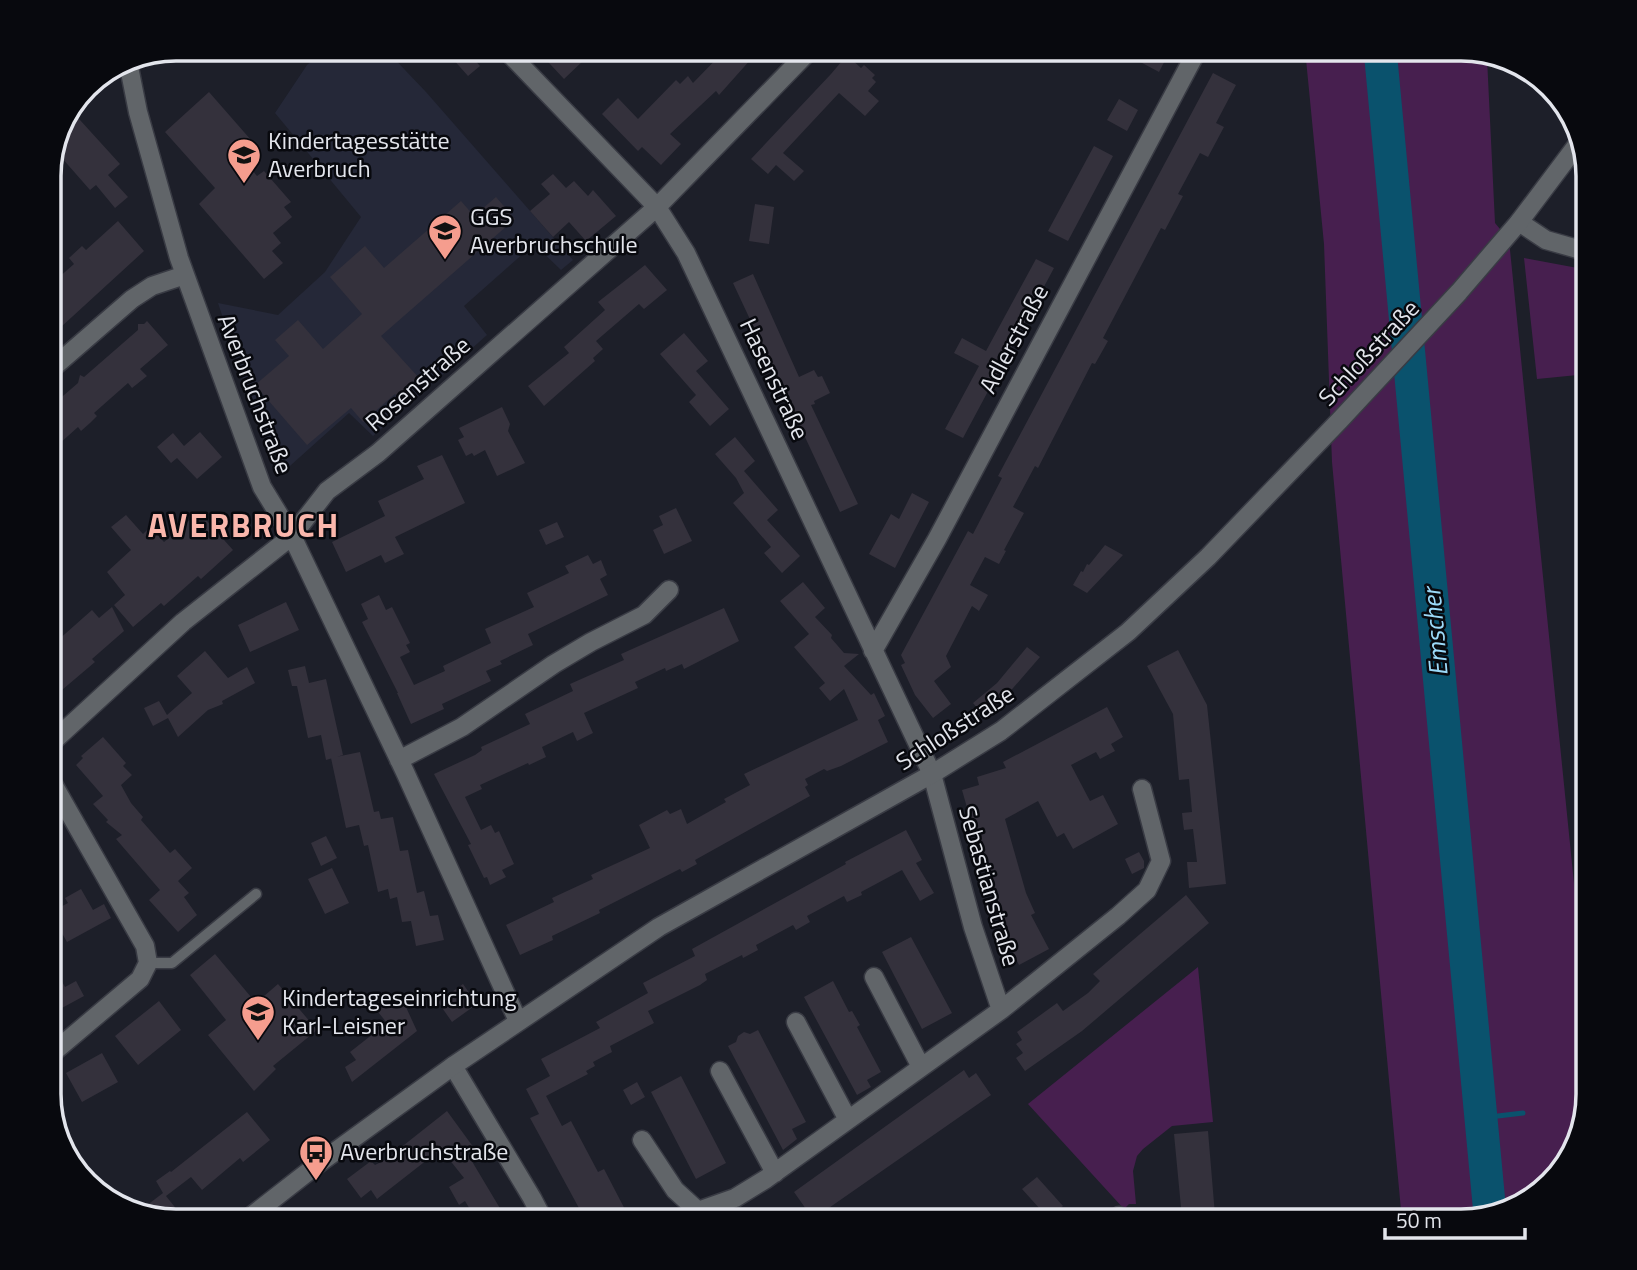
<svg xmlns="http://www.w3.org/2000/svg" width="1637" height="1270" viewBox="0 0 1637 1270" font-family="'Titillium Web',sans-serif">
<style>
.built{fill:#252838}
.green{fill:#471f4f}
.lines{fill:none;stroke-linecap:round;stroke-linejoin:round}
.stream{stroke:#0a526d;stroke-width:5}
.river{stroke:#0a526d;stroke-width:33}
.building{fill:#34313c}
.service-casing{stroke:#393b44;stroke-width:13}
.minor-casing{stroke:#393b44;stroke-width:21}
.tertiary-casing{stroke:#393b44;stroke-width:21}
.service{stroke:#616569;stroke-width:10}
.minor{stroke:#616569;stroke-width:18}
.tertiary{stroke:#616569;stroke-width:18}
.labels{text-anchor:middle;stroke-width:5;stroke-linejoin:round;paint-order:stroke}
.poi-label{font-size:24px;fill:#e3e5ec;stroke:#08090e;text-anchor:start}
.street-label{font-size:24px;fill:#e3e5ec;stroke:#08090e}
.water-label{font-size:26px;font-style:italic;fill:#9cdaf9;stroke:#08090e}
.district-label{font-size:32px;font-weight:bold;letter-spacing:2px;fill:#fab7ac;stroke:#08090e}
.rim{fill:none;stroke:#e3e5ec;stroke-width:3.5}
</style>
<rect width="100%" height="100%" fill="#1d1f29"/>
<path class="built" d="M326,49H385L426,92L573,260L561,270L534,244L464,306L487,335L373,436L349,413L281,474L247,391L218,303L278,315L325,272L361,217L275,113L307,65Z"/>
<path class="green" d="M1305,49H1461L1487,58L1495,223L1509,240L1588,1022V1094L1562,1172L1517,1208L1461,1221H1402L1332,462L1324,244Z
M1524,258L1583,269L1584,288H1588V374L1537,379Z
M1198,967L1213,1122L1172,1126L1143,1149L1137,1156L1133,1171L1136,1204H1129L1124,1209L1028,1104Z"/>
<g class="lines">
<path class="stream" d="M1481,1118L1523,1113"/>
<path class="river" d="M1380,49L1490,1214"/>
</g>
<path class="building" d="M444,49H465L480,66L468,76Z
M536,49H576L585,59L564,79Z
M726,49H760L719,95L716,91L670,134L681,144L661,165L642,147L638,151L602,114L618,98L638,119L676,80L680,84L688,76L693,83Z
M1116,49H1171L1159,72Z
M847,55L861,68L864,65L875,75L872,78L876,82L868,91L879,101L865,116L839,93L783,153L804,171L794,181L776,165L768,174L751,159L831,74Z
M1213,73L1236,85L1216,123L1224,127L1208,157L1200,153L1178,194L1183,196L1165,230L1161,228L1103,338L1108,341L1095,364L1092,363L1038,468L1035,466L1013,507L1024,513L1004,550L1006,551L999,564L985,557L970,585L988,595L979,611L972,606L946,656L951,667L934,681L951,704L933,718L915,695L901,665L905,663L901,655L968,531L973,534L1002,478L998,476Z
M209,92L251,140L237,152L257,176L264,171L291,202L284,207L292,217L273,233L281,243L272,251L283,263L264,279L199,204L215,188L165,132Z
M1119,99L1138,110L1127,131L1107,120Z
M70,109L120,164L108,175L128,197L115,208L96,185L90,190L54,149L62,119Z
M1094,146L1113,156L1068,241L1048,231Z
M553,174L566,188L574,181L588,196L593,190L616,216L586,241L569,222L553,237L530,211L550,194L541,184Z
M496,197L515,219L381,336L419,378L398,397L395,394L363,422L351,408L307,445L255,385L289,356L275,340L298,320L323,349L362,314L330,277L365,246L384,268L461,201L474,216Z
M755,204L774,207L769,244L749,241Z
M118,221L144,251L49,338V286L74,264L69,258L82,246L86,250Z
M1036,259L1054,268L963,438L945,429L979,366L954,353L962,338L986,351Z
M645,265L667,290L644,309L639,304L596,341L603,349L593,358L595,361L544,406L528,386L569,353L564,347L605,310L598,302Z
M753,274L799,377L814,370L818,377L822,376L830,393L814,401L815,404L811,405L858,504L840,512L733,283Z
M147,321L168,345L140,369L147,376L132,388L128,383L94,413L97,416L90,423L81,431L78,427L49,453V408L78,383L80,375L84,377L138,330V324H144Z
M684,333L708,361L696,371L729,409L710,426L689,402L696,395L660,354Z
M502,407L510,424L508,431L525,463L497,476L485,450L474,456L472,453L466,456L458,440L464,437L459,428Z
M200,432L222,457L197,479L177,458L171,463L157,447L173,433L184,446Z
M735,437L755,461L744,471L778,510L767,520L800,556L782,573L764,553L771,547L733,503L744,493L736,478L715,454Z
M442,455L465,503L395,537L404,554L385,563L381,555L346,572L332,542L385,516L378,501L424,479L417,466Z
M912,493L929,502L895,568L869,554L891,514L899,519Z
M676,508L692,541L664,554L653,530L663,525L659,516Z
M199,512L233,550L201,579L198,576L164,606L161,603L133,627L114,605L125,595L107,572L131,550L111,527L126,515L143,534L150,527L164,542Z
M557,522L564,537L546,545L539,530Z
M1105,545L1123,555L1087,593L1073,585L1081,571L1083,572L1087,564L1089,565Z
M588,555L593,564L601,560L607,575L600,579L608,595L528,634L533,645L500,661L502,664L486,671L491,681L442,704L444,709L411,724L397,693H398L362,622L368,619L361,604L379,595L386,610L392,607L410,643L406,645L410,652L400,657L414,685L445,671L443,666L491,643L485,629L534,607L527,593L569,573L565,566Z
M803,582L825,608L815,617L832,635L831,638L844,653L859,654L844,666L871,695L874,693L885,716L878,720L888,742L841,766L827,771L824,769L805,779L808,785L805,787L810,796L695,860L697,864L682,872L680,869L599,910L600,913L552,936L553,940L520,955L506,925L554,902L552,898L593,879L591,875L650,848L639,825L667,810L670,814L681,809L687,824L726,802L724,799L750,785L744,774L858,720L844,689L830,701L819,688L825,683L794,647L809,634L780,601Z
M286,602L299,630L250,652L238,625Z
M112,607L124,631L92,659L95,662L49,701V632L57,641L92,610L99,618Z
M724,608L739,641L684,669L682,664L666,671L665,668L635,682L638,688L584,713L593,733L577,741L573,732L542,747L546,757L529,765L528,763L480,785L482,789L465,797L481,830L491,825L495,833L499,831L514,864L502,870L506,877L490,885L487,877L484,878L468,845L471,844L434,774L475,755L482,750L481,747L530,724L525,714L573,691L570,684L624,660L621,654Z
M1027,647L1040,657L1007,695L984,716L973,703L997,683Z
M1178,650L1207,705L1226,884L1189,888L1187,862H1197L1193,829L1184,830L1183,823L1182,813L1192,812L1189,779L1179,780L1173,714L1147,666Z
M205,651L228,678L247,667L255,683L222,701L223,704L208,710L178,737L168,718L153,726L144,708L159,701L167,715L192,693L177,676Z
M305,666L309,683L326,679L343,755L326,760L321,735L308,738L297,686H292L288,670Z
M1107,707L1123,737L1111,744L1115,751L1100,759L1096,752L1071,765L1090,801L1103,795L1118,824L1073,849L1064,833L1057,837L1038,801L1005,819L1026,893L1035,913L1031,915L1049,949L1019,965L1003,934L1006,932L995,906L962,790L979,785L977,777L1006,768L1003,762Z
M103,737L126,763L123,766L132,775L121,785L131,803L143,817L141,820L170,853L175,849L192,868L178,881L189,893L184,897L197,915L178,932L149,900L160,890L116,839L122,835L106,822L108,820L93,804L103,796L76,765L83,758L81,756Z
M360,752L374,812L379,811L381,819L393,817L400,851L408,850L417,893L424,891L430,916L438,915L444,940L416,946L411,921L402,922L397,897L390,899L388,889L378,892L368,845L364,846L359,825L346,828L331,758Z
M906,830L922,860L916,863L934,893L920,901L902,870L861,892L862,895L847,902L844,896L807,916L810,922L796,930L793,925L756,945L758,950L743,958L742,955L705,974L707,980L700,985L648,1011L654,1023L610,1046L612,1052L593,1062L595,1066L586,1071L588,1074L546,1096L562,1126L571,1121L598,1172L604,1169L631,1221H586L530,1118L539,1114L526,1089L550,1076L541,1059L600,1028L596,1022L648,993L643,983L695,956L692,949L846,864L845,862Z
M326,836L337,858L321,866L311,843Z
M1139,852L1144,861V868L1132,874L1125,859Z
M332,868L349,903L325,914L308,879Z
M81,889L93,910L104,904L111,918L67,942L59,928L49,933V913L68,903L65,898Z
M1186,895L1209,923L1082,1031L1025,1071L1016,1058L1023,1053L1016,1044L1022,1040L1017,1032L1057,1003L1063,1011L1088,993L1100,981L1093,974Z
M911,937L952,1013L922,1029L882,952Z
M215,954L256,1003L278,984L317,1030L273,1066L276,1069L254,1091L208,1035L226,1020L190,975Z
M49,958L65,987L76,981L84,996L49,1015Z
M833,981L849,1012L852,1011L860,1025L857,1027L881,1072L867,1080L871,1087L857,1095L804,997Z
M463,984L477,1004L452,1022L438,1002Z
M399,992L417,1031L352,1082L345,1067L356,1060L350,1052L387,1023L374,1007L388,996Z
M159,1001L181,1030L138,1065L115,1036Z
M758,1030L806,1122L792,1129L797,1139L783,1150L728,1046L736,1042L738,1036L744,1032L750,1034Z
M102,1053L118,1082L82,1102L66,1073Z
M964,1070L969,1078L976,1073L991,1095L813,1219L794,1192Z
M681,1076L726,1163L696,1179L651,1092Z
M637,1082L645,1097L631,1105L623,1090Z
M447,1111L474,1148L467,1153L504,1215L494,1221H477L465,1201L459,1205L449,1187L464,1178L441,1149L377,1199L371,1190L361,1198L347,1179L371,1161L375,1165L385,1160Z
M247,1112L270,1140L243,1162L240,1158L202,1190L191,1177L166,1196L186,1221H176L142,1209L163,1193L156,1181L170,1171L171,1172Z
M1208,1131L1215,1215L1182,1218L1174,1134Z
M1037,1177L1063,1206L1049,1219L1022,1189Z"/>
<g class="lines">
<g class="service-casing">
<path id="service" d="M93,80L95,83
M148,963H172L256,894"/>
</g>
<g class="minor-casing">
<path id="minor" d="M505,49L657,207L686,253L932,774L973,927L1001,1010
M129,67L138,112L179,258L262,487L292,536L405,772L518,1021
M1519,222L1546,240L1588,252
M49,371L132,299L152,286L185,275
M873,651L937,539L1198,49
M49,745L183,622L292,536L327,491L378,453L657,207L811,49
M399,760L462,727L554,664L591,642L644,615L669,590
M874,977L921,1067
M796,1022L848,1120
M49,1056L140,979L148,963L145,946L49,777
M453,1066L532,1198L544,1221
M720,1071L775,1173
M642,1140L675,1190L698,1211L735,1198L766,1179L1001,1010L1118,916L1147,890L1161,861L1142,789
M1119,1216L1123,1221"/>
</g>
<g class="tertiary-casing">
<path id="tertiary" d="M245,1221L318,1164L453,1066L659,927L932,774L1001,731L1128,632L1208,557L1340,420L1459,292L1519,222L1580,141"/>
</g>
<use href="#service" class="service"/>
<use href="#minor" class="minor"/>
<use href="#tertiary" class="tertiary"/>
</g>
<defs>
<g id="school-pin" transform="scale(1.75)"><path d="M0 17L-7.5 6A9.5 9.5 0 1 1 7.5 6Z" fill="#f59d8e" stroke="#08090e"/><path d="M0-5L7-2L0 1L-7-2ZM-4 1L0 2.5L4 1V4Q0 6-4 4Z" fill="#111"/></g>
<g id="bus-pin" transform="scale(1.75)"><path d="M0 17L-7.5 6A9.5 9.5 0 1 1 7.5 6Z" fill="#f59d8e" stroke="#08090e"/><path d="M-5-6H5V4H4V6H2V4H-2V6H-4V4H-5ZM-3.5-4V0h7V-4ZM-3.5 1.2v1.5H-2V1.2ZM2 1.2v1.5H3.5V1.2Z" fill="#111"/></g>
</defs>
<g fill-rule="evenodd">
<use href="#school-pin" x="244" y="155"/>
<use href="#school-pin" x="445" y="231"/>
<use href="#school-pin" x="258" y="1012"/>
<use href="#bus-pin" x="316" y="1152"/>
</g>
<g class="labels">
<g class="poi-label">
<text x="268" y="149">Kindertagesstätte<tspan x="268" dy="28">Averbruch</tspan></text>
<text x="470" y="225">GGS<tspan x="470" dy="28">Averbruchschule</tspan></text>
<text x="282" y="1006">Kindertageseinrichtung<tspan x="282" dy="28">Karl-Leisner</tspan></text>
<text x="340" y="1160">Averbruchstraße</text>
</g>
<g class="street-label">
<text transform="translate(1014 339) rotate(-62)" y="8">Adlerstraße</text>
<text transform="translate(1369 353) rotate(-47)" y="8">Schloßstraße</text>
<text transform="translate(774 379) rotate(65)" y="8">Hasenstraße</text>
<text transform="translate(418 384) rotate(-41)" y="8">Rosenstraße</text>
<text transform="translate(255 394) rotate(69)" y="8">Averbruchstraße</text>
<text transform="translate(955 728) rotate(-33)" y="8">Schloßstraße</text>
<text transform="translate(989 886) rotate(74)" y="8">Sebastianstraße</text>
</g>
<g class="water-label">
<text transform="translate(1435 632) rotate(-95)" y="9">Emscher</text>
</g>
<g class="district-label">
<text x="244" y="537">AVERBRUCH</text>
</g>
</g>
<path d="M0 0H1637V1270H0ZM176 61H1461A115 115 0 0 1 1576 176V1094A115 115 0 0 1 1461 1209H176A115 115 0 0 1 61 1094V176A115 115 0 0 1 176 61Z" fill="#08090e" fill-rule="evenodd"/>
<path class="rim" d="M176 61H1461A115 115 0 0 1 1576 176V1094A115 115 0 0 1 1461 1209H176A115 115 0 0 1 61 1094V176A115 115 0 0 1 176 61Z"/>
<path d="M1385 1228v10h140v-10" fill="none" stroke="#e3e5ec" stroke-width="3.5"/>
<text x="1396" y="1228" font-size="21" fill="#e3e5ec" stroke="#08090e" stroke-width="5" paint-order="stroke">50 m</text>
</svg>
